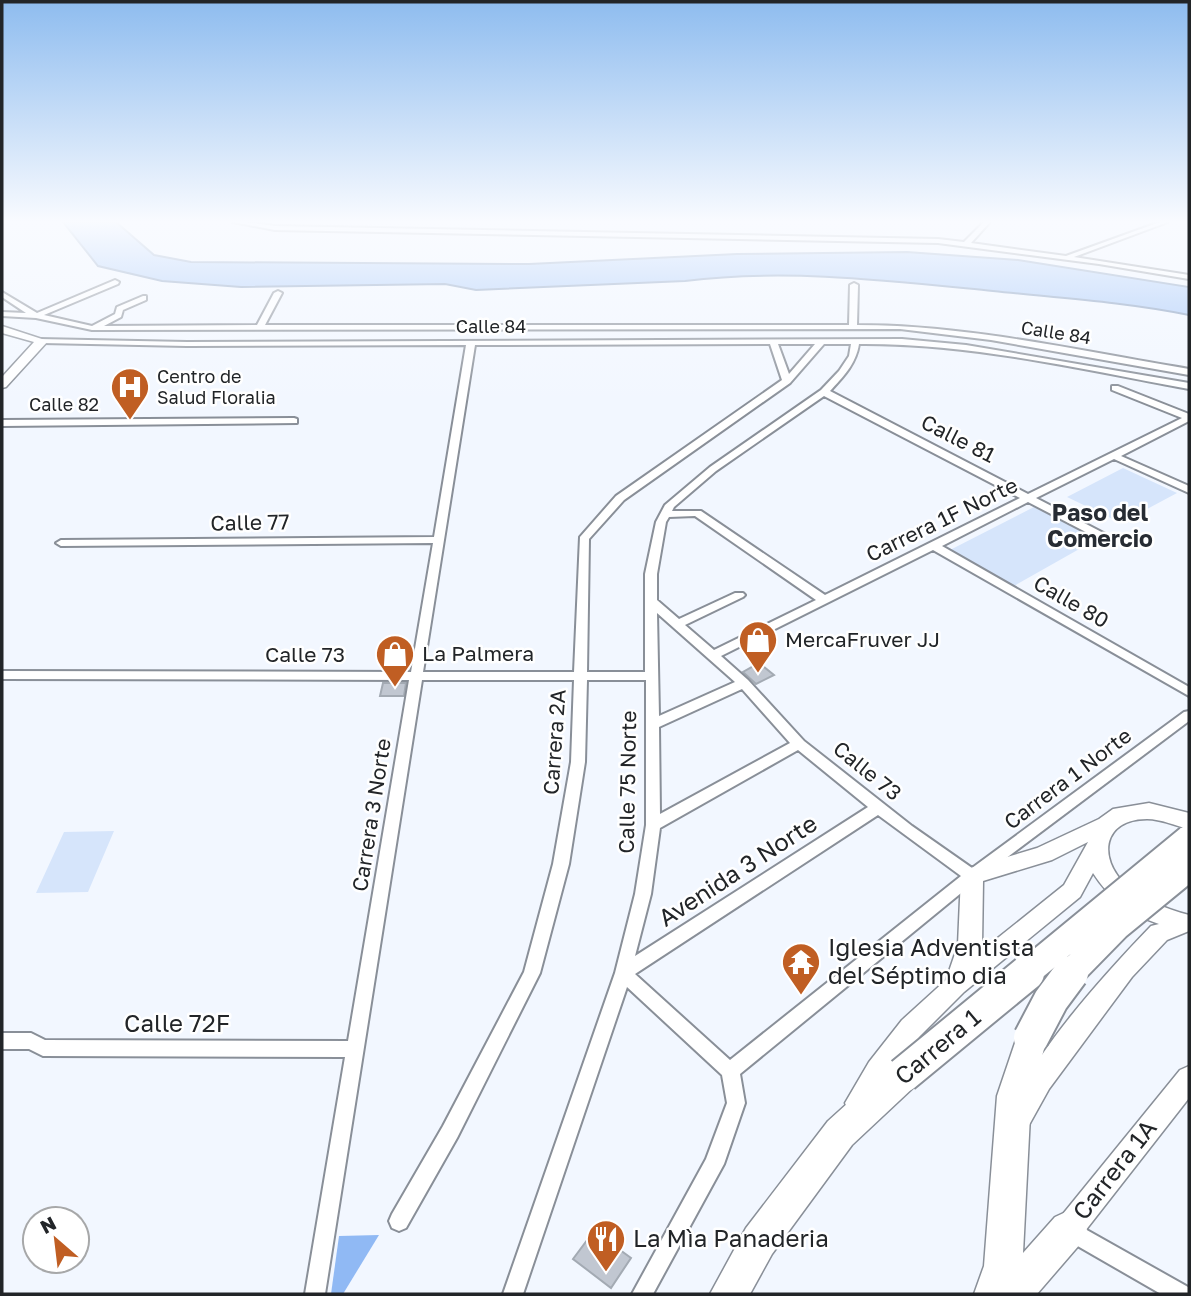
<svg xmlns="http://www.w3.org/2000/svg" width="1191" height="1296" viewBox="0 0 1191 1296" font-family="'Golos Text',sans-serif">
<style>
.green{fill:#d6e5fb}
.forest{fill:#90b9f4}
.water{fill:#a8c9f9;stroke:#8098ba;stroke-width:2}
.building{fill:#c1c7d1;stroke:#a3aab3;stroke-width:2}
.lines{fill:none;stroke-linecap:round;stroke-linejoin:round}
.street-casing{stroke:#898f98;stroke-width:4}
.secondary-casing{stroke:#898f98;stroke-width:3}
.highway-casing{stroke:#898f98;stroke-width:3}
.street{fill:#fff;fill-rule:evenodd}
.secondary{fill:#fff;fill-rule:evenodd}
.highway{fill:#fff;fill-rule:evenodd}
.highway-bridge-far1-casing{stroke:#898f98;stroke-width:31;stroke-linecap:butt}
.highway-bridge-casing{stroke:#898f98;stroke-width:38;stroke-linecap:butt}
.highway-bridge-far1{stroke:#fff;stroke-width:27}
.highway-bridge{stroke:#fff;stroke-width:34}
.labels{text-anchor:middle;stroke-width:5;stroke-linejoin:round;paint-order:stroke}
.far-street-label{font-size:18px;fill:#222528;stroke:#fff}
.far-poi-label{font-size:18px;fill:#222528;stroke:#fff;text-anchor:start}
.street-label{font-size:21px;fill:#222528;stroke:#fff}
.poi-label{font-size:21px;fill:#222528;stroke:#fff;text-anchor:start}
.neighbourhood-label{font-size:23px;font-weight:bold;fill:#272c33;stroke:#fff}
.near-street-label{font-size:24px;fill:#222528;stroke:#fff}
.near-poi-label{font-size:24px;fill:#222528;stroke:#fff;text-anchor:start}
</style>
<rect width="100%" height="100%" fill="#f2f7ff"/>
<path class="green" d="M1123,468L1177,493L1121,523L1067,497Z
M1034,507L1097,539L1014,586L950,550Z
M114,831L88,892L36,893L64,832Z"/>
<path class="forest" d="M379,1235L343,1294H331L339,1236Z"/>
<path class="water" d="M63,222H116L154,255L191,262L529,264L737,254L907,252L1018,260L1189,287V315C1125,302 1059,298 993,291C892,281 786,268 685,281L476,290L445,284L241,287L162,281L98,266Z"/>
<path class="building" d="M759,663L774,675L756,684L743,672Z
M383,683H406L404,696H380Z
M594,1231L631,1258L611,1288L573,1259Z"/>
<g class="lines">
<g class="street-casing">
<path id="street" d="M233,222H246L275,226L938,239L964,242L984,222H990L971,243L1066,256L1160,222H1168L1074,257L1189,275V279L1099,264L938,243L275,230Z
M115,280L119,282L118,284L44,315L92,326L115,314L117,307L143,296H146V300L123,310L121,317L104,326L257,325L274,293L278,291L282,293L265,325H849L850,285L854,283L858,285L857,325C968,325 1080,351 1189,369V375L991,340L900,329L92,330L36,318L2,316V312L26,313L2,297V292L37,313Z
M39,339L187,342L902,339L966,345L1189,383V389C1080,369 970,343 859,344C856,364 843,377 830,391L1028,494L1182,418L1112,390V386H1118L1189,414V421L1121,456L1189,486V493L1114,459L1036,498L1115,539L1116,541L1115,543H1107L1028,502L942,546L1189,687V696L933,550L721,656L748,680L804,741L912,826L972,868L1184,712L1189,711V721L977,880L740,1074L745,1103L724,1164L653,1294H632L706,1159L727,1103L722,1075L627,987L523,1294H503L615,973L635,894L646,825V680H587L585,762L569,864L540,973L457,1138L406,1228L399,1231L392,1228L389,1221L392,1214L443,1126L524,972L553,864L571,762L574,680H422L325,1294H305L345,1057L43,1056L29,1049H2V1033H31L45,1040L348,1041L409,680L2,679V671L411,672L433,543L61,546L56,543L61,540L434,537L466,345L187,346L42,343L38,341ZM770,344L782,380L616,496L580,537L574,672H423L475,345ZM778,344H815L789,374ZM824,344H851L849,356L839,371L821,390L710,467L665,505L656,522L645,574V672H587L589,539L624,500L790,383ZM824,396L1020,498L825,595L701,511H672L674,507L716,471ZM695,516L816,600L714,650L685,625L743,597L745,595L743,593H735L679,619L657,600V574L666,522L669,517ZM657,613L735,682L659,716ZM742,689L790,743L660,814L659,727ZM798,750L868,807L635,956L651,894L660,828ZM878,815L961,876L730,1060L635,974Z
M294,418L297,419V423L2,426V420Z
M1069,1220L1188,1287L1189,1294H1161L1062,1237L1059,1230L1062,1223Z"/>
</g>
<g class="secondary-casing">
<path id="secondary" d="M2,326L48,341L6,387L2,388V377L34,342L2,333Z
M1149,803L1189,813V829C1176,826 1161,819 1147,819C1103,819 1097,858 1126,885C1144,901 1167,909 1189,915V931L1167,940L1132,977L1049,1089L1029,1125L1020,1128L1011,1125L1007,1116C1036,1050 1101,978 1151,926L1159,924C1129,914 1110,899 1093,873L1080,897L964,992L920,1036L887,1078L867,1112L858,1115L849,1112L845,1103L869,1062L902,1020L946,980L958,945L961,876L964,870L1037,848L1099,819L1113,809ZM1088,842L1064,885L979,953L982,945L983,881L1052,860Z
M1189,1066V1098L1078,1240L1068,1244L1058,1240L1054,1230L1058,1220L1180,1070Z"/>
</g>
<g class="highway-casing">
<path id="highway" d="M1031,1024L1042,1028L1047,1038L1031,1096L1023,1253L1055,1217L1068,1211L1081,1217L1087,1230L1081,1243L1037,1294H974L984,1266L997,1096L1020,1028Z
M903,1060L915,1064L920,1075L915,1086L852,1145L772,1254L750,1294H710L746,1228L828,1121L891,1064Z"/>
</g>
<use href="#street" class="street"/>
<use href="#secondary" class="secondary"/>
<use href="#highway" class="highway"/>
<g class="highway-bridge-far1-casing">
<path id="highway-bridge-far1" d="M1025,974L1189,839
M1070,974L1117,926L1189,867"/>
</g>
<g class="highway-bridge-casing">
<path id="highway-bridge" d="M1031,1038L1051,1000L1071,973
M903,1075L1027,973"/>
</g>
<use href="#highway-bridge-far1" class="highway-bridge-far1"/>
<use href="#highway-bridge" class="highway-bridge"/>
</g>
<linearGradient id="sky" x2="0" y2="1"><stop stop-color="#8ebcef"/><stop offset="0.55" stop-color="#f9fbff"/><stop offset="1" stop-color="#f9fbff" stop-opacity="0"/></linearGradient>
<rect width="1191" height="403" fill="url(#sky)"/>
<defs>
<g id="hospital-pin" transform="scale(2.0125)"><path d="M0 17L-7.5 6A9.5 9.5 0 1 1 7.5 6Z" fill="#c05e23" stroke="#fff"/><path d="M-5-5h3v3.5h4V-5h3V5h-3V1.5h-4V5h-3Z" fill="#fff"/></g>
<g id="shop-pin" transform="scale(2.0125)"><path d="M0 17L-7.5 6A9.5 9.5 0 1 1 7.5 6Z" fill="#c05e23" stroke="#fff"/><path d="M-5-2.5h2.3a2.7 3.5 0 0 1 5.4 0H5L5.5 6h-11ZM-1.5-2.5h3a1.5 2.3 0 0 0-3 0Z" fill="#fff"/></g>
<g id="temple-pin" transform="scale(2.0125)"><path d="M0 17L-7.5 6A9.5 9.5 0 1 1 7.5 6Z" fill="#c05e23" stroke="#fff"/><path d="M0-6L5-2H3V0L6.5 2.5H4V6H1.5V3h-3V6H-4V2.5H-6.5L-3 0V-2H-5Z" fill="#fff"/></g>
<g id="restaurant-pin" transform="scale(2.0125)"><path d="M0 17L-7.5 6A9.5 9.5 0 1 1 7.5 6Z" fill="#c05e23" stroke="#fff"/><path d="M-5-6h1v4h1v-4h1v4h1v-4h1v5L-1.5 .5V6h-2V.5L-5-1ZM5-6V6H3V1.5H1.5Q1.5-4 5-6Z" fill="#fff"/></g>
</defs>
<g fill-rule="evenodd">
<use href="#hospital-pin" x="130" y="387"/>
<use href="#shop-pin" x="758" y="640"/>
<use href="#shop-pin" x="395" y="654"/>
<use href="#temple-pin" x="801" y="962"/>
<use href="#restaurant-pin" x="606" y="1239"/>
</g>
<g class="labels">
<g class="far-street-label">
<text x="491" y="333">Calle 84</text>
<text transform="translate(1056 333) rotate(9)" y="6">Calle 84</text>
<text x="64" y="411">Calle 82</text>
</g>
<g class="far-poi-label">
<text x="157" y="383">Centro de<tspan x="157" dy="21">Salud Floralia</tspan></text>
</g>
<g class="street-label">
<text transform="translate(958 439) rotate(27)" y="7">Calle 81</text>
<text transform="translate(942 520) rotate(-26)" y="7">Carrera 1F Norte</text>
<text transform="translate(250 523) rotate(-1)" y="7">Calle 77</text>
<text transform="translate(1071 602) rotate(30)" y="7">Calle 80</text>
<text x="305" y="662">Calle 73</text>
<text transform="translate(555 742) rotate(-86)" y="7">Carrera 2A</text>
<text transform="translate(867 771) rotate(39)" y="7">Calle 73</text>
<text transform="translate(1068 779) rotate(-37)" y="7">Carrera 1 Norte</text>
<text transform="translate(628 782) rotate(-89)" y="7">Calle 75 Norte</text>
<text transform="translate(372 815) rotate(-81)" y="7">Carrera 3 Norte</text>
</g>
<g class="poi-label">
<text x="785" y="647">MercaFruver JJ</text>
<text x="422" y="661">La Palmera</text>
</g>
<g class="neighbourhood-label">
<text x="1100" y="521">Paso del<tspan x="1100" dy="26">Comercio</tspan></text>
</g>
<g class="near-street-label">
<text transform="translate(738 871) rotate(-33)" y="8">Avenida 3 Norte</text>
<text x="177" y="1032">Calle 72F</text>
<text transform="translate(938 1047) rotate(-40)" y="8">Carrera 1</text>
<text transform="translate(1115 1170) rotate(-52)" y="8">Carrera 1A</text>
</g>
<g class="near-poi-label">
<text x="828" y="956">Iglesia Adventista<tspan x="828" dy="28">del Séptimo dia</tspan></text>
<text x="633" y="1247">La Mìa Panaderia</text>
</g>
</g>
<rect width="1191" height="1296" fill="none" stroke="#222528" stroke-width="7"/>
<g transform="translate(56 1240) rotate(332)"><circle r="33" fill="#ffffff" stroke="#a7a8a9" stroke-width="2"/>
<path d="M0-5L12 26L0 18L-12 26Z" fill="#c05e23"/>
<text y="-10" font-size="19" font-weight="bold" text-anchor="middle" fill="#222528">N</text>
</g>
</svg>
